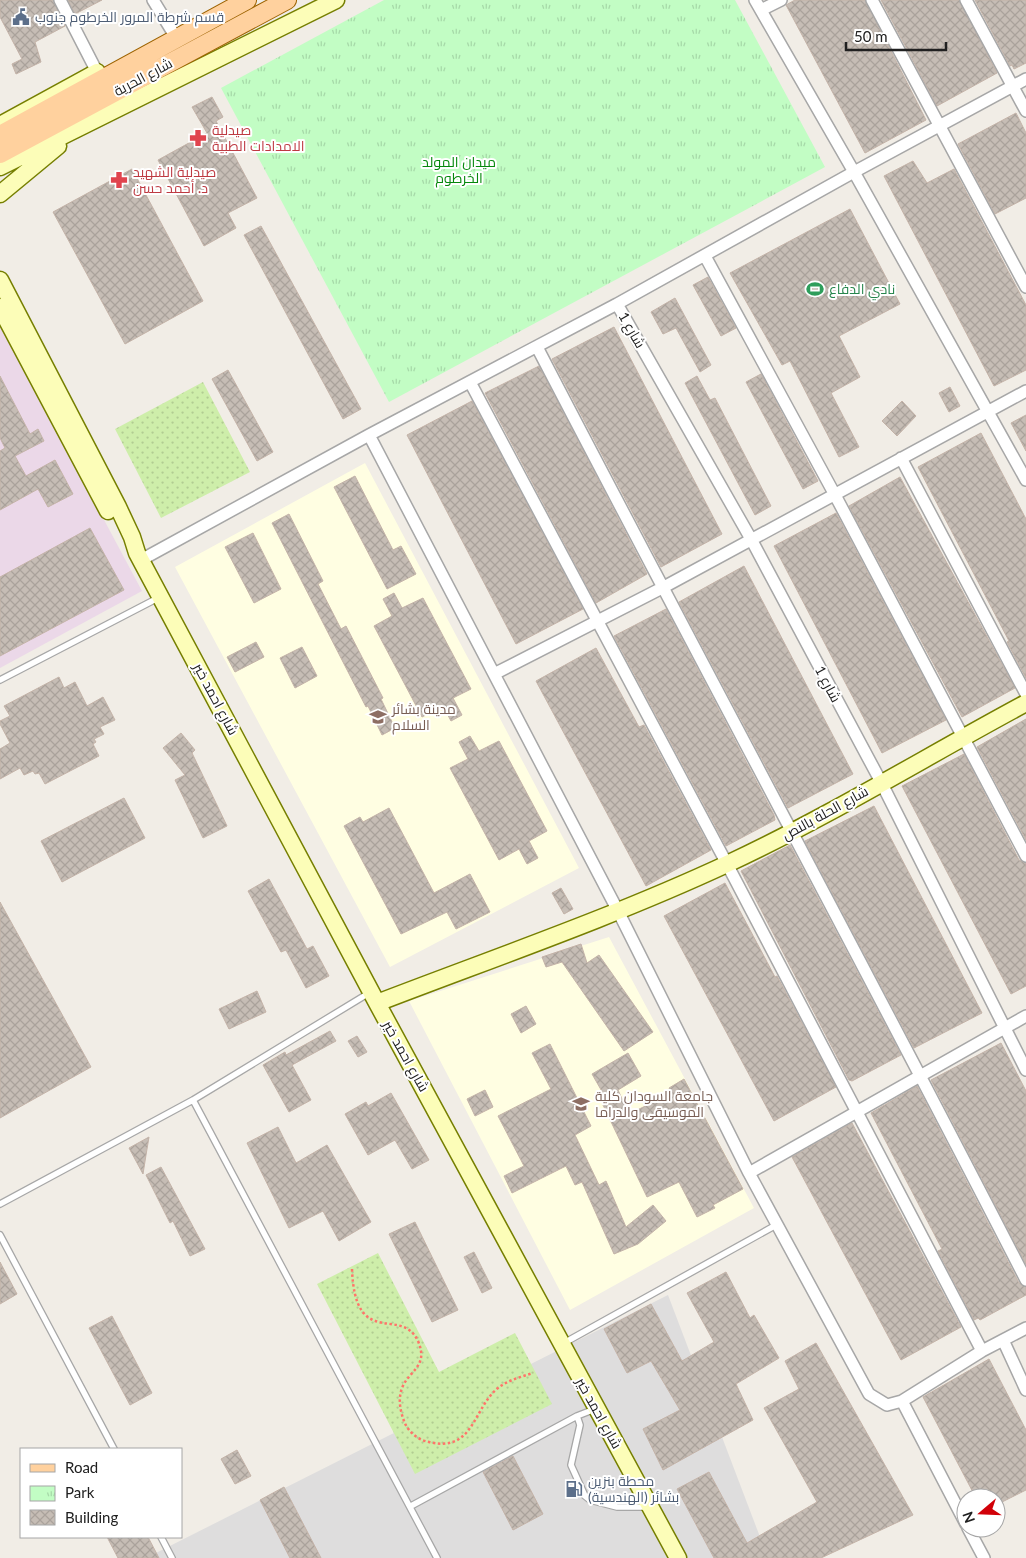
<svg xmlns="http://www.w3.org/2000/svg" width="1026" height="1558" viewBox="0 0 1026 1558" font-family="Lato,Cairo,sans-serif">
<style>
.residential{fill:#dedddd}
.industrial{fill:#ebd8e8}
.education{fill:#fffee2}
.grass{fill:url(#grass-dots)}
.park{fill:url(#park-tufts)}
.building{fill:url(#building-cross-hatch);stroke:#c4b3a8}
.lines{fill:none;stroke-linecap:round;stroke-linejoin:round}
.lane-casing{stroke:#a7a7a7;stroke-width:8}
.street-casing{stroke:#a7a7a7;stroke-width:14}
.secondary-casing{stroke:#767f00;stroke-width:19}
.primary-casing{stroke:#9d6300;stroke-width:20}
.path{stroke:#ff746a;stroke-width:2.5;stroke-dasharray:2.5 2.5;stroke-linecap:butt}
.lane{stroke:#fff;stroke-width:5.5}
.street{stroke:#fff;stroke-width:11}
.secondary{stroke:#fcfdb8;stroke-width:16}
.primary{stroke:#ffd19e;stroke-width:18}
.labels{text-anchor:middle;stroke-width:4;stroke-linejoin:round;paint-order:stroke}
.service-label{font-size:14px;fill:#4e5e75;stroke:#fff;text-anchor:start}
.street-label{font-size:14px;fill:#202020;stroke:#fff}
.health-label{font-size:14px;fill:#be3a42;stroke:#fff;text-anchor:start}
.park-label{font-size:14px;fill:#05880b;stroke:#fff}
.leisure-label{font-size:14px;fill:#27864d;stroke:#fff;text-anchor:start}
.education-label{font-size:14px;fill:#785e54;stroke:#fff;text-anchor:start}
</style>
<defs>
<pattern id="grass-dots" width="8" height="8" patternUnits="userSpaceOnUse" patternTransform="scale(1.25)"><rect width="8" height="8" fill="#ceeeaa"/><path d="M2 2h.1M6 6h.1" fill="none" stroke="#b1cc92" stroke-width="1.8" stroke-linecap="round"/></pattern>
<pattern id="park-tufts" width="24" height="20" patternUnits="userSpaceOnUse" patternTransform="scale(1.25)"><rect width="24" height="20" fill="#c2fdc4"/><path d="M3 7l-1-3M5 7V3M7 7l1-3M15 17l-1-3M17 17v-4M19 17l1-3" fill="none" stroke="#a6d9a8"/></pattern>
<pattern id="building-cross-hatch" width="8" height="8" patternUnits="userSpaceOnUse" patternTransform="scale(1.25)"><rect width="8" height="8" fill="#c6bdb5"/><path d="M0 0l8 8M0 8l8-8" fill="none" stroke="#aaa29b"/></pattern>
</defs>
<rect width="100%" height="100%" fill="#f1ede6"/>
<path class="residential" d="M668,1295L768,1558H146Z"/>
<path class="industrial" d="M0,325L142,591L0,668Z"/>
<path class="education" d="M365,463L579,868L390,967L175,567Z
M609,937L754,1208L570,1310L409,1001Z"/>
<path class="grass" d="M203,382L250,472L161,518L115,429Z
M378,1253L439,1372L515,1333L552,1404L415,1474L317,1284Z"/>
<path class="park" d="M384,0H735L825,167L389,402L221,88Z"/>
<path class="building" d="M0,0H53L65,26L35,42L41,62L16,74L12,64L22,59L0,17Z
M68,0H102L75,14Z
M795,0H865L926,120L865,153L786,5Z
M881,0H959L997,73L937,106Z
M975,0H1026V63L1014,69L1012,65L1010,66Z
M212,97L223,117L216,121L257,198L228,213L236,228L204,246L158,160L207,133L192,107Z
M1016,113L1026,133V198L995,214L958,144Z
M913,161L927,183L954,169L1026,305V370L994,386L884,176Z
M132,169L203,301L125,344L53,212Z
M850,209L900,304L839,336L860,377L831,393L859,447L839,457L790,361L782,365L730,273Z
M261,226L361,409L343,419L244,235Z
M708,277L736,328L721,336L693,285Z
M675,298L711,365L700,372L676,328L663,334L651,312Z
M614,327L722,534L661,567L552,359Z
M539,366L647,574L596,603L485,393Z
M228,370L273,452L257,461L212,379Z
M761,374L818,481L803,489L746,382Z
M0,376L30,434L38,429L44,441L15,456L26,476L55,460L73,494L48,507L38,489L0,510V451L5,448L0,438Z
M697,376L710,400L715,398L771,506L755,515L685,383Z
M950,387L960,406L949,412L939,393Z
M472,401L583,609L516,644L407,435Z
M902,401L916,416L897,436L882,421Z
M1026,415V451L1011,423Z
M981,433L1026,519V678L1007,642L1009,641L918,467Z
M355,476L393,550L401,546L416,574L387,589L334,487Z
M900,477L1015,688L962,717L849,506Z
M836,513L946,720L882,753L774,546Z
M289,514L323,581L318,584L341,629L346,626L383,698L381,699L395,728L382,735L368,706L366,707L272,523Z
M90,528L124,590L0,656V577Z
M253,533L281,589L254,603L225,547Z
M744,566L853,774L788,808L679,602Z
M394,593L402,608L423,598L471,689L453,698L462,715L451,721L443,706L422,717L374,626L392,616L383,599Z
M666,609L774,815L775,820L726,846L614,636Z
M256,642L264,657L235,672L227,657Z
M302,647L317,676L295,688L280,658Z
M596,648L639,727L644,725L711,850L646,886L536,681Z
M59,677L64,688L75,682L87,706L103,697L115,720L100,727L104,734L94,739L96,742L93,744L99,756L45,784L39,773L35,774L33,771L24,775L20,768L0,779V749L10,743L0,724V721L10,716L4,706Z
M1026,719V840L977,747Z
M181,733L195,750L192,753L227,826L203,838L175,780L185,775L163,748Z
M470,736L479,751L499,741L547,831L529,841L538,858L527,864L519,849L499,860L450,768L468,759L459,742Z
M964,754L1019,860L1026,863V986L1011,994L902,786Z
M124,798L145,838L62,882L41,841Z
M874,806L982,1013L914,1048L805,841Z
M389,808L434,893L470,874L490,912L456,929L447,912L401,934L344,826L360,817L363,822Z
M790,845L901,1055L852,1081L849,1080L741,871Z
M269,879L307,949L313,946L329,976L306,988L286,950L281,952L248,891Z
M725,883L775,977L777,976L836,1087L774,1121L664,916Z
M561,888L573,909L564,914L552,893Z
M0,902L91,1067L0,1118Z
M581,944L587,963L599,955L653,1032L624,1051L562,962L546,967L542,957Z
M257,991L266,1012L229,1029L219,1009Z
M526,1006L536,1024L521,1033L511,1014Z
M330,1031L336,1041L292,1065L311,1100L289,1112L263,1065L285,1052L286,1055Z
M357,1036L367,1052L358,1057L348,1041Z
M1001,1043L1026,1091V1264L931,1080Z
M550,1044L591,1126L575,1135L599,1185L606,1181L626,1227L653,1205L666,1221L638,1244L614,1254L582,1182L575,1185L566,1166L512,1193L504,1176L524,1166L498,1116L551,1089L532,1053Z
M628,1053L641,1076L618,1090L629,1114L672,1093L669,1088L684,1079L743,1189L713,1205L715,1208L697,1217L679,1182L647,1197L603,1105L608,1102L592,1074Z
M917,1086L1019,1283L1026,1287V1295L980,1320L978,1318L974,1320L938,1251L942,1249L871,1113Z
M485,1090L493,1107L475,1116L467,1099Z
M391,1093L429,1160L412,1169L395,1140L368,1155L345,1114L366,1102L368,1106Z
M852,1123L961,1327L901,1360L792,1157Z
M278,1127L296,1163L327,1145L371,1222L339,1241L323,1211L289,1228L247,1143Z
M149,1137L146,1155L143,1174L129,1148Z
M161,1167L205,1249L190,1256L173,1221L170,1223L146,1175Z
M415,1222L458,1310L432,1322L389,1234Z
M474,1252L492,1288L482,1293L464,1257Z
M0,1262L17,1294L0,1304Z
M726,1272L750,1318L754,1315L779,1358L736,1384L753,1420L663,1470L643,1429L680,1410L651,1361L627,1373L604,1329L651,1304L682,1361L714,1342L687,1293Z
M112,1316L152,1393L130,1405L89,1328Z
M816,1343L913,1515L821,1558H714L677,1489L709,1472L747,1543L817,1502L764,1408L799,1389L785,1361Z
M989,1359L1026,1430V1490L996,1505V1498H976L923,1397Z
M237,1450L251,1476L235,1484L221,1459Z
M513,1456L543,1514L513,1530L483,1472Z
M284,1487L321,1558H290L260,1500Z
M107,1537H148L159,1558H118Z"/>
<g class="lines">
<g class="lane-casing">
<path id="lane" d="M0,680L158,598
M193,1100L437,1558
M0,1204L193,1100L369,993
M0,1235L114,1449
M564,1343L778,1224
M577,1416L580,1425L571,1465L585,1496L590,1500L617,1507H648
M411,1506L577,1416L595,1409
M161,1537L172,1558"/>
</g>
<g class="street-casing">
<path id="street" d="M60,0L97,72
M153,0L172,31
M755,0L854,172L1026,480
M872,0L1026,287
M966,0L1026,111
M761,10L781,0
M705,256L835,495L1026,856
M617,304L751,539L881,782L1026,1070
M537,347C699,659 866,968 1026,1280
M470,382L727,864L982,1351
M369,435L618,911L749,1173L869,1394L887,1405L902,1401L966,1524
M901,458L1026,694
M141,560L369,435L617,304L854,172L1026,79
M494,674L662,588L1026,391
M749,1173L1026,1016
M1003,1340L1026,1390
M902,1401L982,1351L1026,1328
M968,1528L984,1558"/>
</g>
<g class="secondary-casing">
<path id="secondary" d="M0,125L97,72
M0,167L336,0
M0,194L58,146
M0,280L118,507L132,537L137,553L377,1003L678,1558
M0,307L108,511
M377,1003C494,958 613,917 727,864C830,816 927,756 1026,703"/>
</g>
<g class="primary-casing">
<path id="primary" d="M0,135L247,0
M0,154L287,0"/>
</g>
<path class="path" d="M352,1269C355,1351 401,1305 418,1341C429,1367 409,1370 402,1388C398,1399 400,1410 404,1421C408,1432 418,1440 429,1442C474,1453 473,1408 498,1388C508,1380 521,1377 533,1373"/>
<use href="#lane" class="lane"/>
<use href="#street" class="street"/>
<use href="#secondary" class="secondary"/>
<use href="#primary" class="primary"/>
</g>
<defs>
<g id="civic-bare" transform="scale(1.35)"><path d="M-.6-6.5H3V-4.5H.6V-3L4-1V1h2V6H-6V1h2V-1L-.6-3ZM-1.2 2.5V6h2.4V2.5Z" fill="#5c6f8a" stroke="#fff" stroke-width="2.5" paint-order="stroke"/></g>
<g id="pharmacy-bare" transform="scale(1.35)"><path d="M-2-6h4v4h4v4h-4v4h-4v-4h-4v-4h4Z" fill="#e0444e" stroke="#fff" stroke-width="2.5" paint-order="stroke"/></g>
<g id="stadium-bare" transform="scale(1.35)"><path d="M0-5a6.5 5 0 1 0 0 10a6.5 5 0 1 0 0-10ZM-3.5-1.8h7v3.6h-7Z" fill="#2e9e5b" stroke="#fff" stroke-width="2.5" paint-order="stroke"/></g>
<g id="university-bare" transform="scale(1.35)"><path d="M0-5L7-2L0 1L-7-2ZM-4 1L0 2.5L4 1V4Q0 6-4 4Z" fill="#8d6e63" stroke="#fff" stroke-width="2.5" paint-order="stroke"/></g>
<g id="fuel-bare" transform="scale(1.35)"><path d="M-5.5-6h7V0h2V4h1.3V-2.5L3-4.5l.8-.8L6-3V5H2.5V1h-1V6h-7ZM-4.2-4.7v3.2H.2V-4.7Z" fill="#5c6f8a" stroke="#fff" stroke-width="2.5" paint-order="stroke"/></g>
</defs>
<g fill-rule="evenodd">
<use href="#civic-bare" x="21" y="17"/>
<use href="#pharmacy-bare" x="198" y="138"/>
<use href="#pharmacy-bare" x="119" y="180"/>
<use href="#stadium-bare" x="815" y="289"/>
<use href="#university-bare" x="378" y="717"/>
<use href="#university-bare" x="581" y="1104"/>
<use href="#fuel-bare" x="574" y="1489"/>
</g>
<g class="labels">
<g class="service-label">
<text x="35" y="22">قسم شرطة المرور الخرطوم جنوب</text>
<text x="588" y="1486">محطة بنزين<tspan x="588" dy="16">بشائر (الهندسية)</tspan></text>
</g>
<g class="street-label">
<text transform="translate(143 77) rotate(-28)" y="5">شارع الحرية</text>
<text transform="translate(632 330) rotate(60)" y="5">شارع 1</text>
<text transform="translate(828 684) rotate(62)" y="5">شارع 1</text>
<text transform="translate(216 699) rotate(62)" y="5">شارع احمد خير</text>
<text transform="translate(825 813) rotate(-29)" y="5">شارع الحلة بالنص</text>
<text transform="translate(406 1056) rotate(61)" y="5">شارع احمد خير</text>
<text transform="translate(599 1413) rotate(61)" y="5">شارع احمد خير</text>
</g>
<g class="health-label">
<text x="212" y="135">صيدلية<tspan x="212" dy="16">الامدادات الطبية</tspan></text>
<text x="133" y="177">صيدلية الشهيد<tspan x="133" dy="16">د. أحمد حسن</tspan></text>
</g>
<g class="park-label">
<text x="459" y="167">ميدان المولد<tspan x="459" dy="16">الخرطوم</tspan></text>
</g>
<g class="leisure-label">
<text x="829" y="294">نادي الدفاع</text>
</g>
<g class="education-label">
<text x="392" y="714">مدينة بشائر<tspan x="392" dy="16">السلام</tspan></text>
<text x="595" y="1101">جامعة السودان كلية<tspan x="595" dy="16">الموسيقى والدراما</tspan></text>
</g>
</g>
<rect x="20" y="1448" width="162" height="90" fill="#ffffff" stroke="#a6a6a6"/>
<rect x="30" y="1464" width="25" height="8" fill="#ffd19e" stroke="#a6a6a6"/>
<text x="65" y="1473" font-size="15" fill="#202020">Road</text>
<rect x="30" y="1486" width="25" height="15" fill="url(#park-tufts)" stroke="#a6a6a6"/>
<text x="65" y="1498" font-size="15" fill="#202020">Park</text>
<rect x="30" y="1510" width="25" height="15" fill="url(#building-cross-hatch)" stroke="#a6a6a6"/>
<text x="65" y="1523" font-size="15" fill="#202020">Building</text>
<g transform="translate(981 1513) rotate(251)"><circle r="24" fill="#ffffff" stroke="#a6a6a6"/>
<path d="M0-4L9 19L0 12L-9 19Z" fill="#d10008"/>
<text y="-8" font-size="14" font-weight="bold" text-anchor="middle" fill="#202020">N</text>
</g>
<path d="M846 42v8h100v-8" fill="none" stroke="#202020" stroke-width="2.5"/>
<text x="854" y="42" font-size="15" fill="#202020" stroke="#ffffff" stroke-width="4" paint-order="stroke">50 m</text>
</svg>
